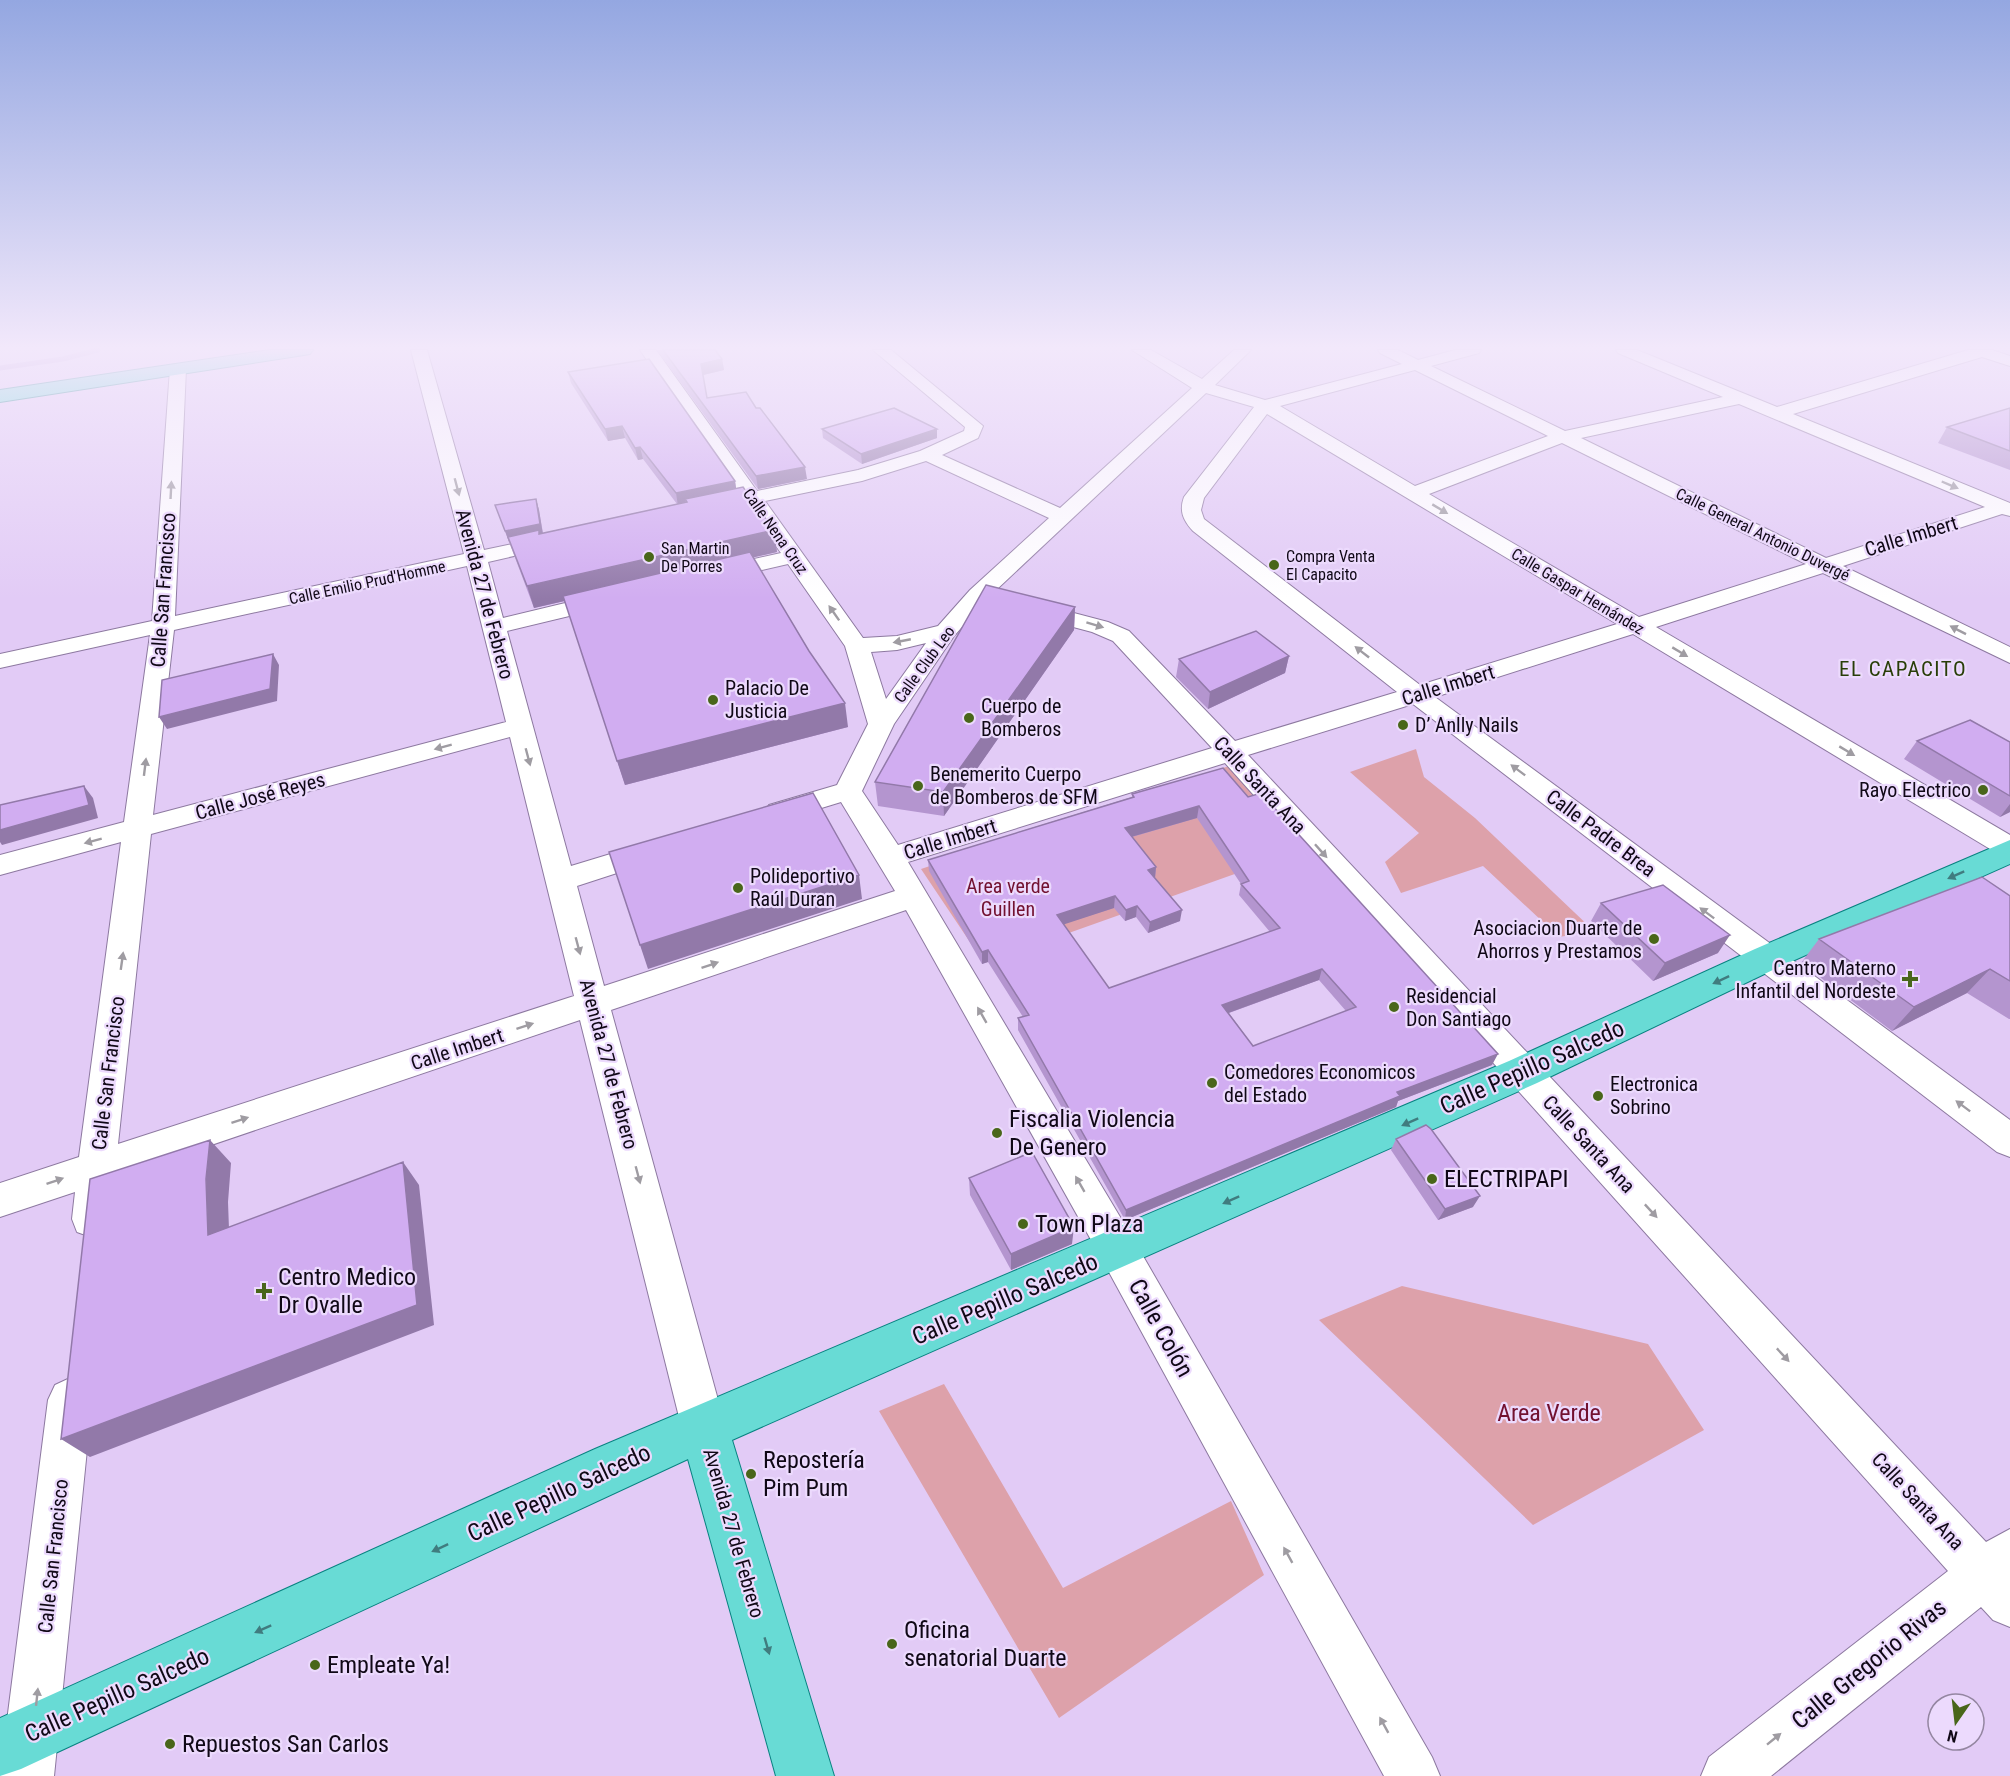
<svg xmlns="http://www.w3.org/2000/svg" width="2010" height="1776" viewBox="0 0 2010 1776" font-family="'Roboto Condensed',sans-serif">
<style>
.green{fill:#dda1aa}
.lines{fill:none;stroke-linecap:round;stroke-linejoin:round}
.stream{stroke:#b794d6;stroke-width:5}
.minor-casing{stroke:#8d79a0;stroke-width:2}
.major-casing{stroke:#088280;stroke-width:2}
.minor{fill:#fff;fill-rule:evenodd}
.major{fill:#68dbd5;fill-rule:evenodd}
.wall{fill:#b495cf;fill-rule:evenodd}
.shaded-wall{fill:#9279a9}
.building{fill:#d1adf1;stroke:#9279a9;stroke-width:1.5;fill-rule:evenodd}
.oneway{fill:#9f9ca2}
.oneway2{fill:#407c7f}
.poi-dot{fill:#49661a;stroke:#ecdafd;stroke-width:2}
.labels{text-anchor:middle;stroke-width:4.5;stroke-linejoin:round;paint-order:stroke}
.far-street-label{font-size:16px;fill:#100816;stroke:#ecdafd}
.far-poi-label{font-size:16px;fill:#100816;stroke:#ecdafd;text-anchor:start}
.street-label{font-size:20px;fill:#100816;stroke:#ecdafd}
.poi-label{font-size:20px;fill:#100816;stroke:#ecdafd;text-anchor:start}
.park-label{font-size:20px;fill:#721130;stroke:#ecdafd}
.neighbourhood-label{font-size:21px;letter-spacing:1.5px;fill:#293e08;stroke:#ecdafd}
.near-street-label{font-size:24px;fill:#100816;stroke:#ecdafd}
.near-poi-label{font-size:24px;fill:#100816;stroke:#ecdafd;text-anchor:start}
.near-park-label{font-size:24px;fill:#721130;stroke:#ecdafd}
</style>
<rect width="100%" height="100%" fill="#e2cbf6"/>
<path class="green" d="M1416,749L1424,777L1475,818L1594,931L1559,937L1483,866L1401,893L1385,862L1419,833L1350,772Z
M1238,763L1308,848L984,963L921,869Z
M1402,1286L1648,1344L1704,1430L1533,1525L1319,1320Z
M944,1384L1063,1588L1231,1501L1264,1575L1059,1718L879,1411Z"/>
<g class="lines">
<path class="stream" d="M0,368L63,359L98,350"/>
<g class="minor-casing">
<path id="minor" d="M411,350H427L484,550L550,536L557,538L560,542L557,546L488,562L503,618L607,593L615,595L618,600L615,605L507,631L571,866L650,842L660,845L665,852L660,859L577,886L604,986L895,891L841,802L779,821L769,819L765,812L769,805L837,785L868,724L845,646L788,564L718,580L710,579L707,574L710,569L781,553L747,505L712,512L705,510L702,506L705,502L740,494L640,350H656L757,491L858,470L920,451L964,431L965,427L873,350H891L983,426L978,438L942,455L1060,508L1192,388L1132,350H1151L1202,379L1234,350H1251L1215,385L1265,400L1402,364L1380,353L1378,350H1398L1418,360L1455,350H1481L1479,353L1431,366L1565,431L1723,397L1618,353L1616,350H1637L1777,407L1968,350H1992L2010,356V366L1982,357L1793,414L2010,503V516L2002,514L1843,566L2010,647V663L1823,573L1656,627L2010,835V858L2000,855L1633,634L1435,697L2010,1120V1157L1997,1152L1413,704L1248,755L1986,1542L2010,1529V1627L1993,1620L1981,1607L1771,1776H1701L1709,1757L1948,1571L1225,763L908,862L1132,1237L1432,1757L1440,1776H1384L1104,1263L906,910L611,1010L726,1429L720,1445L704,1451L688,1445L682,1429L580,1020L114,1178L110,1219L105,1232L91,1237L77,1232L72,1219L75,1192L0,1217V1183L79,1157L121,842L0,875V855L124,822L150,635L0,668V654L152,621L170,369L178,364L186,369L175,616L464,554ZM1415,370L1548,436L1415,486L1280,406ZM1206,393L1254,407L1184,497C1179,511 1183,520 1193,531L1397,692L1235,741L1129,631L1108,622L994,592ZM1739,404L1985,507L1826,558L1581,438ZM1267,414L1617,624L1420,685L1204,519L1201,510L1204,498ZM1562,443L1806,564L1639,617L1429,494ZM926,461L1049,518L970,590L938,626L897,636L863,638L765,501L862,481ZM467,566L506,722L153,815L174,630ZM983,603L1092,632L1113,641L1212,748L898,845L862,791L894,724L954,636ZM926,643L886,699L871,652L897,650ZM510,737L574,996L118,1144L151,834Z
M70,1378L85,1385L92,1400L54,1776H0L48,1400L55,1385Z"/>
</g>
<g class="major-casing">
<path id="major" d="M270,350H313L310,354L304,355L0,402V390Z
M2010,840V864L1779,967L1537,1083L732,1440L834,1776H776L688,1459L21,1769L0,1776V1718L595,1449L1509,1061L1755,949Z"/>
</g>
<use href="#minor" class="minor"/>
<use href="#major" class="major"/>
</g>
<path class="wall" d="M657,350H718L717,353L722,359L724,370L703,375L707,398L756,408L807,479L758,489Z
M568,372L735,481L736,489L774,530L777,552L753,557L848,727L625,785L565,601L534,608L495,505L536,499L539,510L543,533L677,504L643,459L638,460L625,438L608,441L571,383Z
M2010,408V470L1938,443L1947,427Z
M822,429H937V438L862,464L823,438Z
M1075,607L1074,630L944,816L878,806L875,782Z
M1289,656L1285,673L1208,709L1176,677L1179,659Z
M1917,741L2010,742V812L2000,817L1904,759Z
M1223,768L1492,1065L1398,1101L1396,1107L1125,1220L1018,1030V1018L1023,1017L988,962L982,964L929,871L928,860L1132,797V794ZM1197,818L1241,884L1239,895L1270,932L1109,988L1063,924L1114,908L1125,921L1136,917L1148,933L1180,921L1155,878L1156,867L1132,837ZM1319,980L1346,1011L1253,1046L1229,1013Z
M2010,896V1019H2009L1967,993L1892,1031L1801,963L1819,939Z
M1601,903L1718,953L1653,981L1591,921Z
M1396,1139L1473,1207L1438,1220L1391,1150Z
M969,1178L1072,1244L1011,1270L970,1195Z"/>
<path class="shaded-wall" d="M722,359L724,370L703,375L701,364Z
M622,426L625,438L608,441L605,429Z
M937,429V438L862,464L861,454Z
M640,447L643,459L638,460L635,448Z
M805,467L807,479L758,489L756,476Z
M735,481L737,494L685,499L686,504L678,506L676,493Z
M536,499L539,510L543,535L509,542L505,531Z
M774,530L777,552L534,608L527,586Z
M1075,607L1074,630L944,816L943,792Z
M273,654L279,665L277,701L167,729L159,717Z
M1289,656L1285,673L1208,709L1210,692Z
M845,703L848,727L625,785L617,761Z
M84,786L93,798L98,818L2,845L0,842V830Z
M2010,804V812L2000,817Z
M1199,806L1197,818L1124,839L1125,828Z
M1156,867L1155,878L1148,870Z
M859,875L862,899L648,969L640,945Z
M1115,896L1114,908L1056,927L1057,915Z
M1137,906L1136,917L1125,921L1126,910Z
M1182,910L1180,921L1148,933L1150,922Z
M1730,935L1718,953L1653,981L1665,963Z
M988,950V962L982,964V952Z
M1322,969L1319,980L1220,1016L1222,1005Z
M1990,969L1967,993L1892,1031L1914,1007Z
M1498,1054L1492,1065L1398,1101L1396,1107L1125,1220L1126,1210L1397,1092Z
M210,1140L231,1163L228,1202L230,1256L208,1235L206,1179Z
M403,1162L419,1185L434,1325L90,1457L61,1439Z
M1480,1196L1473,1207L1438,1220L1445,1209Z
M1074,1227L1072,1244L1011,1270V1254Z"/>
<path class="building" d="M663,350H715L722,359L701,364L707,398L746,392L756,408H760L805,467L756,476Z
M649,359L735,481L676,493L640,447L635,448L622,426L605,429L568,372Z
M894,408L937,429L861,454L822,429Z
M2010,408V451L1947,427Z
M743,487L774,530L527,586L508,537L539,530V534L687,502L685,499Z
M536,499L540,524L505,531L495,505Z
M750,552L809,651L845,703L617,761L563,596Z
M986,585L1075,607L943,792L875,782Z
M1256,631L1289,656L1210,692L1179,659Z
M273,654L270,689L159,717L162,680Z
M1970,720L2010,742V796L1917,741Z
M1223,768L1248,797L1261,793L1498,1054L1397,1092L1400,1096L1126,1210L1018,1018L1029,1015L988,950L982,952L928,860L1134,797L1132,794ZM1199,806L1249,881L1241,884L1280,928L1109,988L1057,915L1115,896L1126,910L1137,906L1150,922L1182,910L1148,870L1156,867L1125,828ZM1322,969L1356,1007L1253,1046L1222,1005Z
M84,786L89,805L0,830V805Z
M813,793L859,875L640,945L609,852Z
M1982,877L2010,896V981L1990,969L1914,1007L1819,939Z
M1663,885L1730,935L1665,963L1601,903Z
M1426,1125L1431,1129L1480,1196L1445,1209L1396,1139Z
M210,1140L206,1179L208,1235L403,1162L417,1305L61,1439L90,1179Z
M1032,1152L1074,1227L1011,1254L969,1178Z"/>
<defs><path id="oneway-solid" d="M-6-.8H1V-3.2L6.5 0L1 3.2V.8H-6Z" transform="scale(1.5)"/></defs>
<g class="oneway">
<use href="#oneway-solid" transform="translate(1950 485) rotate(23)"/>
<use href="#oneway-solid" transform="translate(457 487) rotate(75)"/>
<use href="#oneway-solid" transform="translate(171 490) rotate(-87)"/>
<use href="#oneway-solid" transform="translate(1440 509) rotate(31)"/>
<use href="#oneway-solid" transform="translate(834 613) rotate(-125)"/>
<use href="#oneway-solid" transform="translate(1095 625) rotate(17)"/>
<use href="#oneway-solid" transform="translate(1958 630) rotate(-153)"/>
<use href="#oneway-solid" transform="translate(902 641) rotate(169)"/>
<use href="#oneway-solid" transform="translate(1362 652) rotate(-142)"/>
<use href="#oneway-solid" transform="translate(1680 652) rotate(31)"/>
<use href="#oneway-solid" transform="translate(443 747) rotate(165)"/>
<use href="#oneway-solid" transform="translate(1847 751) rotate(31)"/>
<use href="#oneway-solid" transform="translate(528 757) rotate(75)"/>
<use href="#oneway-solid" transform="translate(145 767) rotate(-83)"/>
<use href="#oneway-solid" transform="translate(1518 770) rotate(-143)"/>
<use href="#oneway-solid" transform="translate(93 841) rotate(165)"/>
<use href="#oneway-solid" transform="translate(1321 851) rotate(48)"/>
<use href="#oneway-solid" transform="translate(1707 913) rotate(-143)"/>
<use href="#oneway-solid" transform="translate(578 946) rotate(75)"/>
<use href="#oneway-solid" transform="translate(122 961) rotate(-82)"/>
<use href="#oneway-solid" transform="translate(710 965) rotate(-19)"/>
<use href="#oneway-solid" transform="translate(982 1015) rotate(-120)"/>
<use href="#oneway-solid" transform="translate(525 1026) rotate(-18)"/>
<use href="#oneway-solid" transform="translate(1963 1106) rotate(-143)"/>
<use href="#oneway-solid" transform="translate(240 1120) rotate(-18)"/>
<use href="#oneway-solid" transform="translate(638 1175) rotate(75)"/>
<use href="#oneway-solid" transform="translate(55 1181) rotate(-19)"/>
<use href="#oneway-solid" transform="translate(1080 1184) rotate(-120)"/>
<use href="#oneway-solid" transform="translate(1651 1211) rotate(47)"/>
<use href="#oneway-solid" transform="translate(1783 1355) rotate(47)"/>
<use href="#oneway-solid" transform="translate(1288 1555) rotate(-119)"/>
<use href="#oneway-solid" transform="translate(37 1697) rotate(-84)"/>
<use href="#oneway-solid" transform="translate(1384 1725) rotate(-119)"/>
<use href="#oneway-solid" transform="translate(1774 1739) rotate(-39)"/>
</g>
<g class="oneway2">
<use href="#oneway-solid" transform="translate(1956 875) rotate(156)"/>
<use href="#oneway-solid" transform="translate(1721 980) rotate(155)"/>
<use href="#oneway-solid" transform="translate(1410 1122) rotate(156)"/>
<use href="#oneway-solid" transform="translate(1231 1200) rotate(156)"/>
<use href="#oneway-solid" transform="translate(440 1548) rotate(155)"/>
<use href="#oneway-solid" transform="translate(263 1629) rotate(156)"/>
<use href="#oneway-solid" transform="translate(767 1646) rotate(74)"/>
</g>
<linearGradient id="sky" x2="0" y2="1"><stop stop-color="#94a7e1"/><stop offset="0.58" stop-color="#f2e8fb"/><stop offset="1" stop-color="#f2e8fb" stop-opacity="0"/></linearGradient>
<rect width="2010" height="599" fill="url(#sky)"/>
<g class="poi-dot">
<circle cx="649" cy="557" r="6"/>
<circle cx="1274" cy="565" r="6"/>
<circle cx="713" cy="700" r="6"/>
<circle cx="969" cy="718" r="6"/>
<circle cx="1403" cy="725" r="6"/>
<circle cx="918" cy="786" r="6"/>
<circle cx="1983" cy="790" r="6"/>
<circle cx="738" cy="888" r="6"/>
<circle cx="1654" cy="939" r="6"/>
<path d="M1907 970h6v6h6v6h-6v6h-6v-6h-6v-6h6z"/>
<circle cx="1394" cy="1007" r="6"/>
<circle cx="1212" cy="1083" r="6"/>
<circle cx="1598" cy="1096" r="6"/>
<circle cx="997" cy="1133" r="6"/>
<circle cx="1432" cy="1179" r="6"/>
<circle cx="1023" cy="1224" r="6"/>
<path d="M261 1282h6v6h6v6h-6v6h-6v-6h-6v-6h6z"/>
<circle cx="751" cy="1474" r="6"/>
<circle cx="892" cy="1644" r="6"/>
<circle cx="315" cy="1665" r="6"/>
<circle cx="170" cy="1744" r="6"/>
</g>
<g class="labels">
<g class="far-street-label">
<text transform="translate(776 531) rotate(55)" y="6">Calle Nena Cruz</text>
<text transform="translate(1763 534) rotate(26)" y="6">Calle General Antonio Duvergé</text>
<text transform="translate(367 582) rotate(-12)" y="6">Calle Emilio Prud'Homme</text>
<text transform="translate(1578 591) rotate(31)" y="6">Calle Gaspar Hernández</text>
<text transform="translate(924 664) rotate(-54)" y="6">Calle Club Leo</text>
</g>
<g class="far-poi-label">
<text x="661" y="554">San Martin<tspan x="661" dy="18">De Porres</tspan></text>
<text x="1286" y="562">Compra Venta<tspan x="1286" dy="18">El Capacito</tspan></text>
</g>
<g class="street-label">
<text transform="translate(1911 536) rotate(-17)" y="7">Calle Imbert</text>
<text transform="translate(163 590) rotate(-86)" y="7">Calle San Francisco</text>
<text transform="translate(485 594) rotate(75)" y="7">Avenida 27 de Febrero</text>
<text transform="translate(1448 685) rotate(-17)" y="7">Calle Imbert</text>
<text transform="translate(1260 785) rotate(47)" y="7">Calle Santa Ana</text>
<text transform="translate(260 796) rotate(-15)" y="7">Calle José Reyes</text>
<text transform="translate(1601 833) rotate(37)" y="7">Calle Padre Brea</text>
<text transform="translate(950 839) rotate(-17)" y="7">Calle Imbert</text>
<text transform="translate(457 1049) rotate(-18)" y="7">Calle Imbert</text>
<text transform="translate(609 1064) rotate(75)" y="7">Avenida 27 de Febrero</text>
<text transform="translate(108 1073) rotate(-83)" y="7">Calle San Francisco</text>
<text transform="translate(1589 1144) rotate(47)" y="7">Calle Santa Ana</text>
<text transform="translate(1918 1501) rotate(47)" y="7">Calle Santa Ana</text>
<text transform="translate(734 1533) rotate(74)" y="7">Avenida 27 de Febrero</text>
<text transform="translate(53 1556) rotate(-84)" y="7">Calle San Francisco</text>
</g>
<g class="poi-label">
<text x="725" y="695">Palacio De<tspan x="725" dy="23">Justicia</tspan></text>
<text x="981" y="713">Cuerpo de<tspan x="981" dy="23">Bomberos</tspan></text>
<text x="1415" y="732">D’ Anlly Nails</text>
<text x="930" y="781">Benemerito Cuerpo<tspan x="930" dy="23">de Bomberos de SFM</tspan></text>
<text x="1971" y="797" text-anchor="end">Rayo Electrico</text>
<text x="750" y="883">Polideportivo<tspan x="750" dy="23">Raúl Duran</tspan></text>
<text x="1642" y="935" text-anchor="end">Asociacion Duarte de<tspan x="1642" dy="23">Ahorros y Prestamos</tspan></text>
<text x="1896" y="975" text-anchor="end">Centro Materno<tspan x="1896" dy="23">Infantil del Nordeste</tspan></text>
<text x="1406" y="1003">Residencial<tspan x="1406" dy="23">Don Santiago</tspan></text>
<text x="1224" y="1079">Comedores Economicos<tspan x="1224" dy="23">del Estado</tspan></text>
<text x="1610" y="1091">Electronica<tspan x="1610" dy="23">Sobrino</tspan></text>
</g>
<g class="park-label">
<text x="1008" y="893">Area verde<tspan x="1008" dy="23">Guillen</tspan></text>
</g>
<g class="neighbourhood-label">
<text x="1903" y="676">EL CAPACITO</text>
</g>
<g class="near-street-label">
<text transform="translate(1532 1067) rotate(-24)" y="8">Calle Pepillo Salcedo</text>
<text transform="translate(1005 1299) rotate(-23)" y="8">Calle Pepillo Salcedo</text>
<text transform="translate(1161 1328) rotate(61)" y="8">Calle Colón</text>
<text transform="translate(559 1493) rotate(-25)" y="8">Calle Pepillo Salcedo</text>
<text transform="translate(1869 1664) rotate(-39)" y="8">Calle Gregorio Rivas</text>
<text transform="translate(117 1695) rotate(-24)" y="8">Calle Pepillo Salcedo</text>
</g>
<g class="near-poi-label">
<text x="1009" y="1127">Fiscalia Violencia<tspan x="1009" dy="28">De Genero</tspan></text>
<text x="1444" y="1187">ELECTRIPAPI</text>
<text x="1035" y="1232">Town Plaza</text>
<text x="278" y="1285">Centro Medico<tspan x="278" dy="28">Dr Ovalle</tspan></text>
<text x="763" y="1468">Repostería<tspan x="763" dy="28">Pim Pum</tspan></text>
<text x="904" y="1638">Oficina<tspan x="904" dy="28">senatorial Duarte</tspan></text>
<text x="327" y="1673">Empleate Ya!</text>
<text x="182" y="1752">Repuestos San Carlos</text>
</g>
<g class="near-park-label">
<text x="1549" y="1421">Area Verde</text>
</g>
</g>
<g transform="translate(1956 1722) rotate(194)"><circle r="28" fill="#ecdafd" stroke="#9486a1" stroke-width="1.5"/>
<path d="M0-4.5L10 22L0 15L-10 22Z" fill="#49661a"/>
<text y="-9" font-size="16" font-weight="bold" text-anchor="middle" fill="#100816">N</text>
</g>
</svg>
